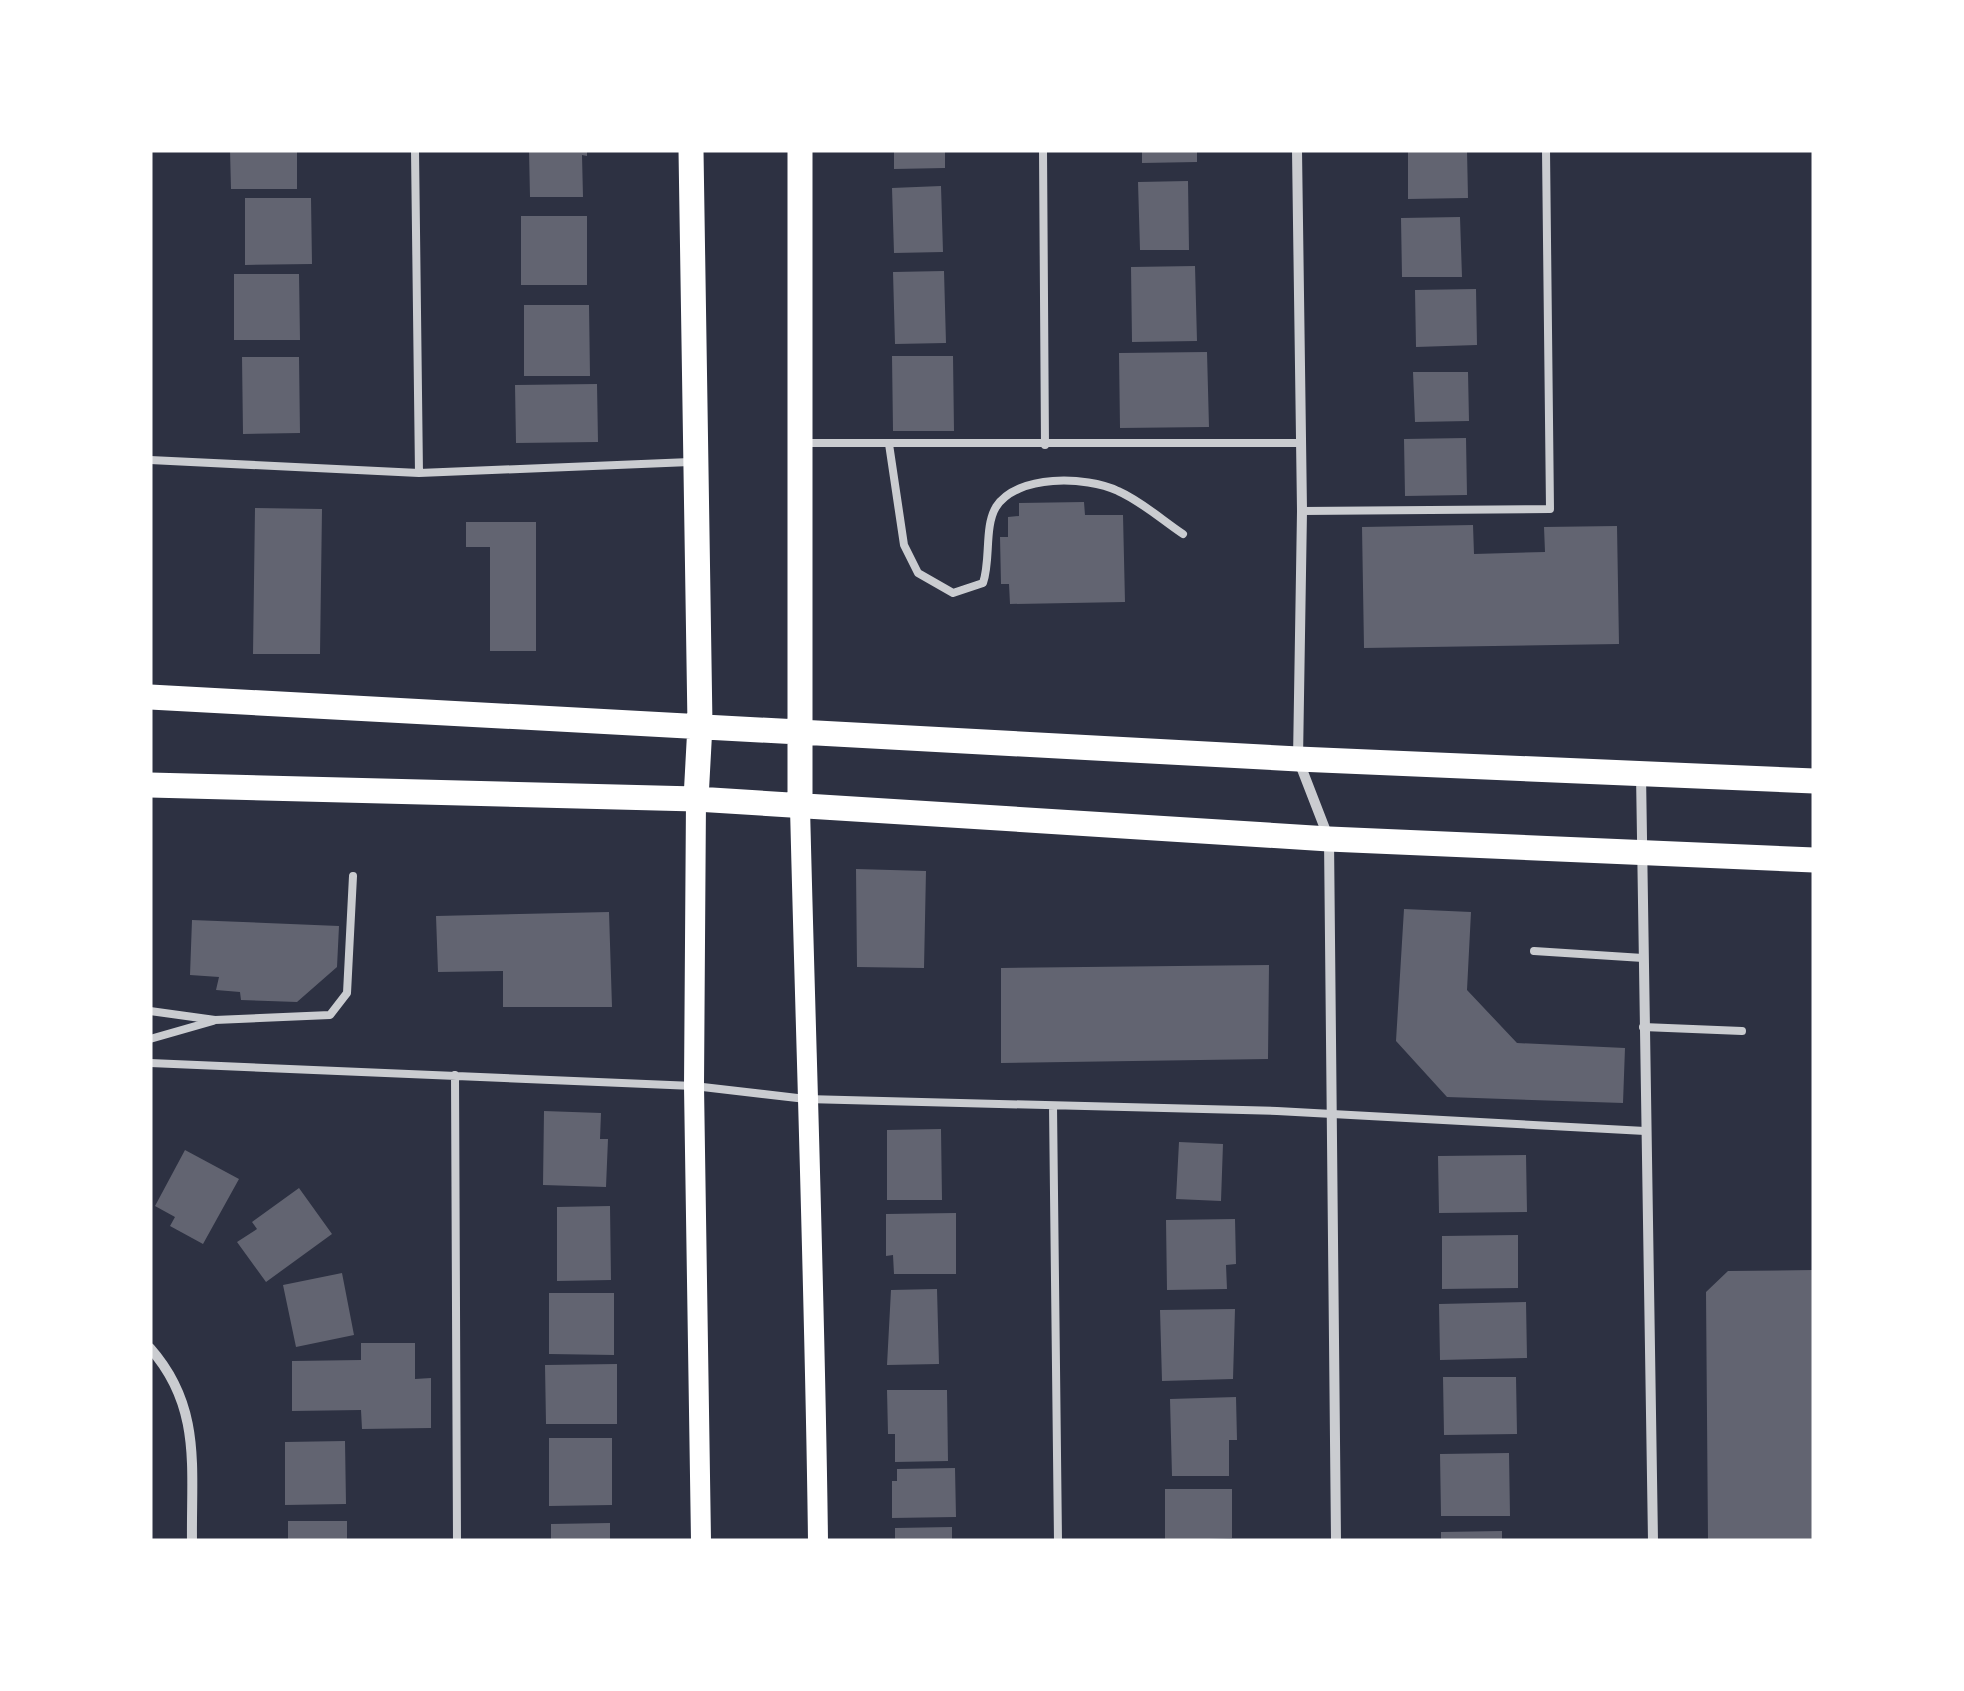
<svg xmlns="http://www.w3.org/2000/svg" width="1964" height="1691" viewBox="0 0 1964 1691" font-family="Arial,sans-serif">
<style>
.building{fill:#626471}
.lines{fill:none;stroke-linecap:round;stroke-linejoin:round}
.service{stroke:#caccd0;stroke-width:8}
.minor{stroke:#caccd0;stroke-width:10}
.secondary{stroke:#fff;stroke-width:20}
.primary{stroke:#fff;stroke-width:25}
</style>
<rect width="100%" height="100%" fill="#2d3142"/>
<path class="building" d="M230,150H297V189H231Z
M529,150H587V156L582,155L583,197H530Z
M894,150H945V168L894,169Z
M1142,150H1197V162L1142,163Z
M1408,150H1467L1468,198L1408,199Z
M1188,181L1189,250H1140L1138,182Z
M941,186L943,252L894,253L892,188Z
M245,198H311L312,264L245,265Z
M521,216H587V285H521Z
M1460,217L1462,277H1402L1401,218Z
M1195,266L1197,341L1132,342L1131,267Z
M944,271L946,343L895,344L893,272Z
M234,274H299L300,340H234Z
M1476,289L1477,345L1416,347L1415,290Z
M524,305H589L590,376H524Z
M1207,352L1209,427L1120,428L1119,353Z
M892,356H953L954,431H893Z
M242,357H299L300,433L243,434Z
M1413,372H1468L1469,421L1415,422Z
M597,384L598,442L516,443L515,385Z
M1466,438L1467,495L1405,496L1404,439Z
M1084,502L1085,515H1123L1125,602L1010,604L1009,584H1001L1000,537H1008V517L1019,516V503Z
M255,508L322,509L320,654H253Z
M466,522H536V651H490V547H466Z
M1473,525L1474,554L1545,552L1544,527L1617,526L1619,644L1364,648L1362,527Z
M856,869L926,871L924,968L857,967Z
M1404,909L1471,912L1467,990L1517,1043L1625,1048L1623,1103L1447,1097L1396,1041Z
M609,912L612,1007H503V971L438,972L436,916Z
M192,920L339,926L337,967L297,1002L241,1000L240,992L216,990L219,977L190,975Z
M1269,965L1268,1059L1001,1063V968Z
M544,1111L601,1113L600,1139H608L606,1187L543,1185Z
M941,1129L942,1200H887V1130Z
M1179,1142L1223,1144L1221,1201L1176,1199Z
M185,1150L239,1179L203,1244L170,1226L175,1217L155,1206Z
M1526,1155L1527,1212L1439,1213L1438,1156Z
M299,1188L332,1234L266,1282L237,1242L257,1229L252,1222Z
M610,1206L611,1280L557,1281V1207Z
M956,1213V1274H894L893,1255L886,1256V1214Z
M1235,1219L1236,1264L1226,1265L1227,1289L1167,1290L1166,1220Z
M1518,1235V1288L1442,1289V1236Z
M1814,1270V1541H1708L1706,1292L1728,1271Z
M342,1273L354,1335L296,1347L283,1285Z
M937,1289L939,1364L887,1365L891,1290Z
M549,1293H614V1355L549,1354Z
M1526,1302L1527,1358L1440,1360L1439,1304Z
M1235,1309L1233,1379L1162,1381L1160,1310Z
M361,1343H415V1379L431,1378V1428L362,1429L361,1410L292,1411V1361L361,1360Z
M617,1364V1424H546L545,1365Z
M1443,1377H1516L1517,1434L1444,1435Z
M887,1390H947L948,1461L895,1462V1434H888Z
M1236,1397L1237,1440H1229V1476H1172L1170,1399Z
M549,1438H612V1505L549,1506Z
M345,1441L346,1504L285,1505V1442Z
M1509,1453L1510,1516H1441L1440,1454Z
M955,1468L956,1517L892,1518V1481H897V1469Z
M1165,1489H1232V1538L1165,1541Z
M288,1521H347V1541H288Z
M610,1523V1541H551V1524Z
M952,1527V1541H895V1528Z
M1502,1531V1541H1441V1532Z"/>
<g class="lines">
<path class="service" d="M415,150L419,473
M1043,150L1045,445
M807,443H1301
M889,444L904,545L918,573L953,593L983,583C991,560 984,527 996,507C1017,474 1086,476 1118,491C1141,501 1162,520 1183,534
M150,460L419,473L690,462
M1302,511L1550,509L1546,150
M1534,951L1643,958
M150,1011L215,1020L330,1015L347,993L353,876
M1643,1027L1742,1031
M150,1039L213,1021
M150,1063L694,1086L806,1099L1277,1111L1645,1131
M455,1075L457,1541
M1053,1106L1058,1541"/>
<path class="minor" d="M1297,150L1302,511L1298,759L1329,839L1336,1541
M1641,774L1653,1541
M150,1348C202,1407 191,1467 192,1541"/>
<path class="secondary" d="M696,799L694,1086L701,1541
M800,807C806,1052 815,1296 818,1541"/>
<path class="primary" d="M691,150L700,725L696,799
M800,150V807
M150,697L1298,759L1814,781
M150,785L696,799L1329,839L1814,860"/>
</g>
<rect width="1964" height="1691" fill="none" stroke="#ffffff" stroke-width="305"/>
</svg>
